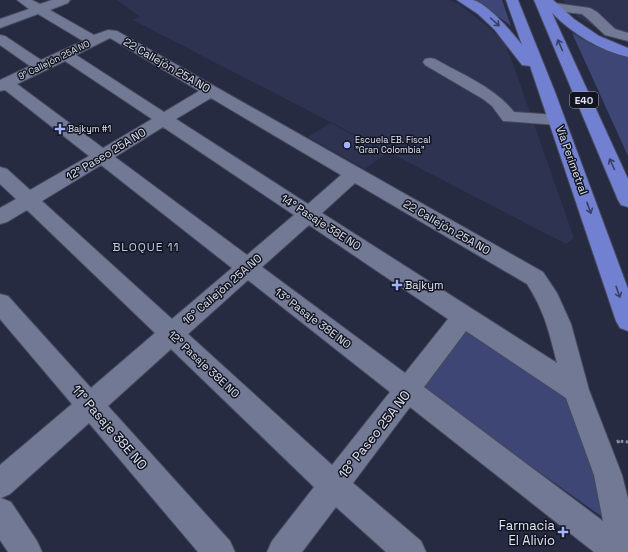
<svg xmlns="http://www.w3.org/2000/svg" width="628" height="552" viewBox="0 0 628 552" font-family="'Space Grotesk',sans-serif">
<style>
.built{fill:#2d3350}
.green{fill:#3d4675}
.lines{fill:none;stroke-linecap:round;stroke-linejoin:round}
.minor-casing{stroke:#464a5d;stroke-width:2}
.highway-casing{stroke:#464a5d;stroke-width:2}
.path{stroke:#8a8ea1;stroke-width:3;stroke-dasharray:2.5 2.5;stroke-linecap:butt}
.minor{fill:#727995;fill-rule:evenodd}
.highway{fill:#7180d0;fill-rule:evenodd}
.oneway{stroke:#383f66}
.poi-dot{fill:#a2b2fd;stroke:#12141f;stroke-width:1.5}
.labels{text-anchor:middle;stroke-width:3;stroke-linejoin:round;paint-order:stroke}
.far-street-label{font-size:9px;fill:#e1e5f5;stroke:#12141f}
.far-poi-label{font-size:9px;fill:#e1e5f5;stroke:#12141f;text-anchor:start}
.shield{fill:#12141f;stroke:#a3a6b5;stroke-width:1}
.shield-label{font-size:10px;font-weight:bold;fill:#e1e5f5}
.street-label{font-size:11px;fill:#e1e5f5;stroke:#12141f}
.poi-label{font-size:11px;fill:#e1e5f5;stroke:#12141f;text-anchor:start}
.neighbourhood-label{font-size:12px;letter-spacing:1px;fill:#bfc6e5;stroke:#12141f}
.near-street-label{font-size:13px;fill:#e1e5f5;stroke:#12141f}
.near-poi-label{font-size:13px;fill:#e1e5f5;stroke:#12141f;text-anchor:end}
</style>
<rect width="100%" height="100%" fill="#262b42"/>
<path class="built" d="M117,0H449L459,4L492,30L505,44L513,64L574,238L566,244L133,20L140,17Z
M563,0H628V42L605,33L578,17Z
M330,123L387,153L365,169L308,137Z"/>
<path class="green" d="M473,0H502L511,26L483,5Z
M572,33L593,45L628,57V156Z
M463,324L571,393L607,511L605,519L417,385Z"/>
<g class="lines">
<g class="minor-casing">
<path id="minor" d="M17,0H32L40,4L52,0H70L68,3L50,10L94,35L108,30L117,31L543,272L557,293L571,324L589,390L622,475L628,499V552H594L410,407L353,483L421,541L426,552H386L336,507L302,552H267L272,541L314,487L171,349L108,406L230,541L235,552H198L89,423L10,494L1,498L11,502L37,541L42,552H8L0,540V465L72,404L0,319V294L8,296L91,388L155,333L27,210L7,222L0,224V208L16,199L0,184V167L7,169L30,190L89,156L5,90L0,91V80L30,66L0,45V35L5,36L41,60L83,41L38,14L0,28V19L29,9ZM110,38L199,91L164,112L76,55ZM65,61L152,119L103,148L17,84ZM211,98L341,175L308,204L176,119ZM163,127L294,215L247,255L115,157ZM101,165L232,268L172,319L42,201ZM355,183L527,284C545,312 549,332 557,363L322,213ZM309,225L448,319L405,373L262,267ZM248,280L390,392L332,465L188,334ZM466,331L566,398L594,475L603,521L424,387Z
M554,3L590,8L597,12L615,29L628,33V41L605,35L587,18L582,14L549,10L548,7L549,4Z
M430,58L435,59C463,75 494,87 514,112L557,115L563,116L565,120L563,124L557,125L503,121L492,106L483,99L425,65L423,62L425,59Z"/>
</g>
<g class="highway-casing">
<path id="highway" d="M457,0C461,0 468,0 473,0C488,4 512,32 522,45L506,0H518L555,92L628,289V331L620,328L616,321L530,66L522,65L494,29L478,14Z
M534,0H553L574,19L599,36L628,48V57C599,50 573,34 552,13L628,179V207L621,205L618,200Z"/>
</g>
<path class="path" d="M619,443L618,441L628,442"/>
<use href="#minor" class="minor"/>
<use href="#highway" class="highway"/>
</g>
<defs><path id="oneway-shaft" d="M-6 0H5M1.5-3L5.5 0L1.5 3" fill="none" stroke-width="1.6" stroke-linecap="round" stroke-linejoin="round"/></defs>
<g class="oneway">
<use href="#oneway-shaft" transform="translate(495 22) rotate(42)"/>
<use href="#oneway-shaft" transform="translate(560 45) rotate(-114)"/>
<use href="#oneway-shaft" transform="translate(612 164) rotate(-114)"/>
<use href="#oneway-shaft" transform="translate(589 208) rotate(70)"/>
<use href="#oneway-shaft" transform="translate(618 292) rotate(71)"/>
</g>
<g class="poi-dot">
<path d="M58 123h4v4h4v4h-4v4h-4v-4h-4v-4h4z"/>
<circle cx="347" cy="145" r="4"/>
<path d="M395 279h4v4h4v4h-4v4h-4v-4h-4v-4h4z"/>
<path d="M561 526h4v4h4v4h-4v4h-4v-4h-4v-4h4z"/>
</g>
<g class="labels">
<g class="far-street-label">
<text transform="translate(54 60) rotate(-26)" y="3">9° Callejón 25A NO</text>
</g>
<g class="far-poi-label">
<text x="68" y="132">Bajkym #1</text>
<text x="355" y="143">Escuela EB. Fiscal<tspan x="355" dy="10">"Gran Colombia"</tspan></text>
</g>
<rect class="shield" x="570" y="92" width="28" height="16" rx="3"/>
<g class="shield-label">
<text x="584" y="104">E40</text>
</g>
<g class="street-label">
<text transform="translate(167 65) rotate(30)" y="4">22 Callejón 25A NO</text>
<text transform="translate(106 154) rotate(-31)" y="4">12° Paseo 25A NO</text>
<text transform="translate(572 160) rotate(70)" y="4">Vía Perimetral</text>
<text transform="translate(321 222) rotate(33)" y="4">14° Pasaje 38E NO</text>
<text transform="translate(447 227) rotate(30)" y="4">22 Callejón 25A NO</text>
<text transform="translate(222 289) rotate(-41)" y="4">16° Callejón 25A NO</text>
<text transform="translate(313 318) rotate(37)" y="4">13° Pasaje 38E NO</text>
<text transform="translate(204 364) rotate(43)" y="4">12° Pasaje 38E NO</text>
</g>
<g class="poi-label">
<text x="405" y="289">Bajkym</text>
</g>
<g class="neighbourhood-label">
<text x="146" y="251">BLOQUE 11</text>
</g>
<g class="near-street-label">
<text transform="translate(110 427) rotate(49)" y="5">11° Pasaje 38E NO</text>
<text transform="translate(374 434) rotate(-52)" y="5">18° Paseo 25A NO</text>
</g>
<g class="near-poi-label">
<text x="555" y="530">Farmacia<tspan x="555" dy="15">El Alivio</tspan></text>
</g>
</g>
</svg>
